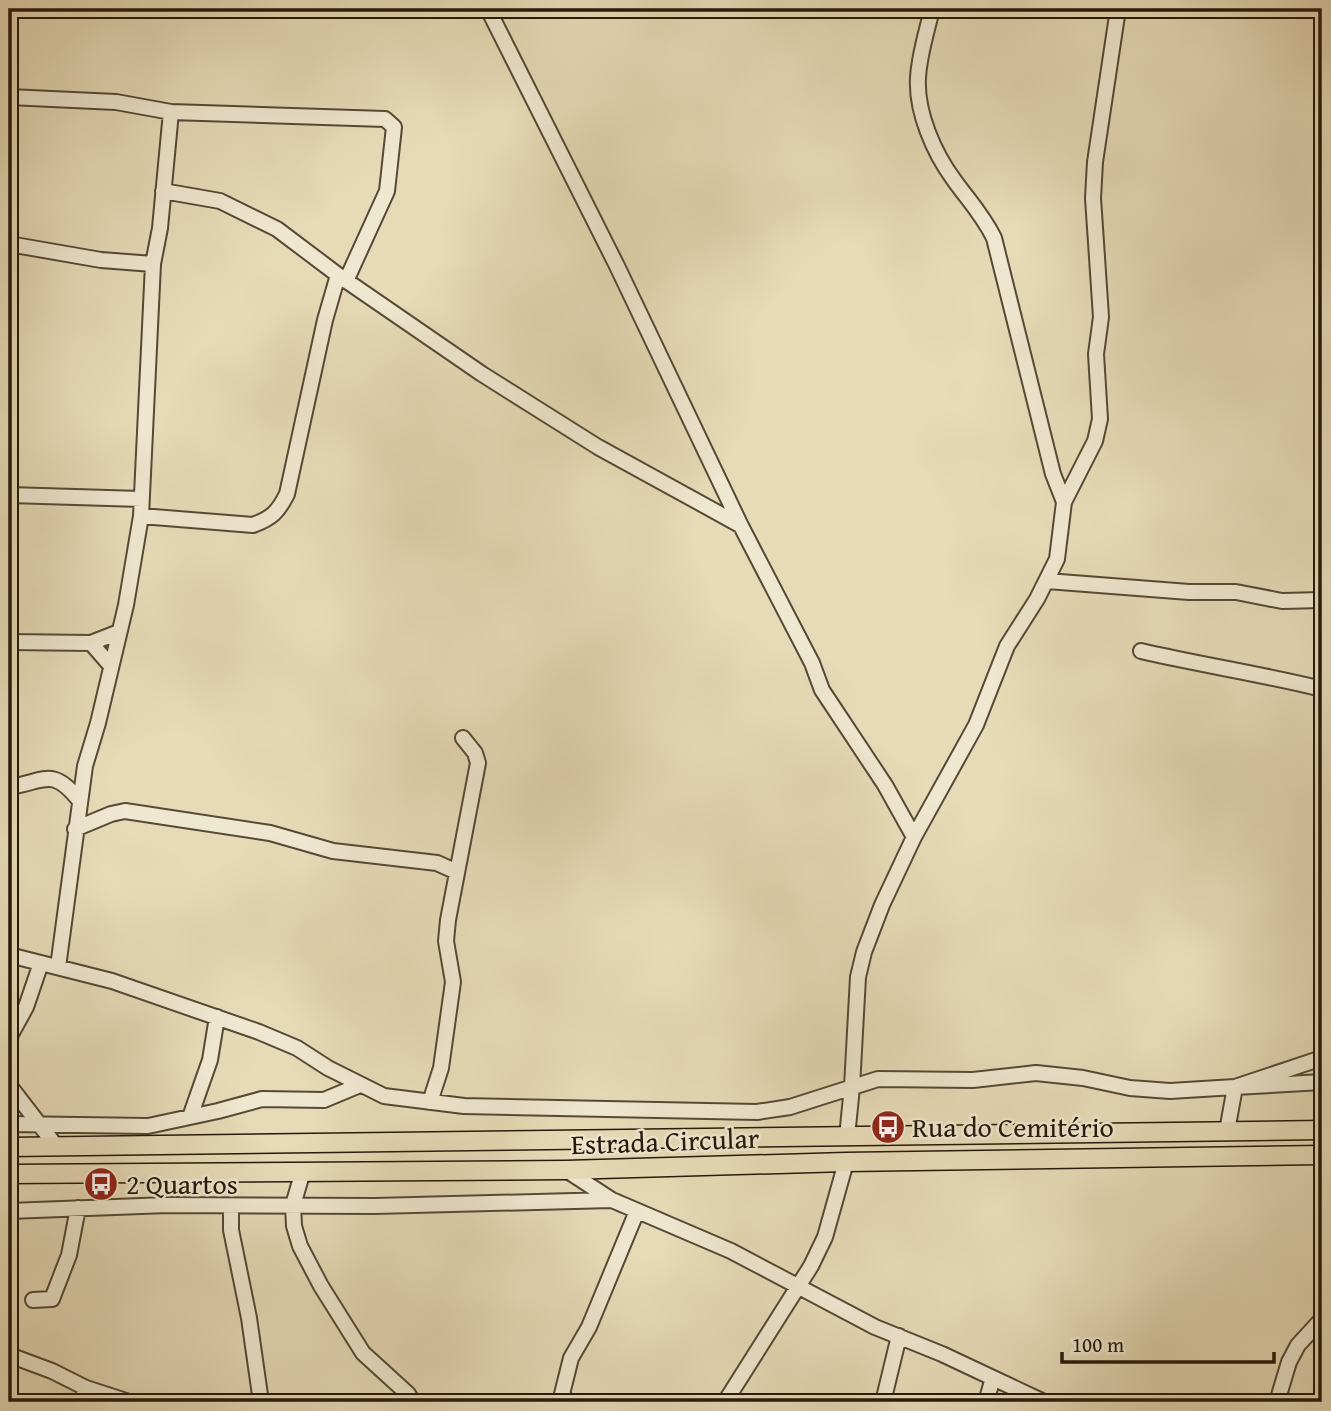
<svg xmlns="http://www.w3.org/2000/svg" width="1331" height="1411" viewBox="0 0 1331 1411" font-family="'Gentium Book Plus',serif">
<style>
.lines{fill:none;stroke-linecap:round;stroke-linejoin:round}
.minor-casing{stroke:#564936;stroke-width:18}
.major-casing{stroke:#26180b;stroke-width:21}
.minor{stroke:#efe8d0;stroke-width:14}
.major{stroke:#e7dbb7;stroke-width:18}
.labels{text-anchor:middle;stroke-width:5;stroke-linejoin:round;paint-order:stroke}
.poi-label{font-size:28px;fill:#26180b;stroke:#efe8d0;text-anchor:start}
.street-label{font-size:28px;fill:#26180b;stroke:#efe8d0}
</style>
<rect width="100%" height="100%" fill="#e7dbb7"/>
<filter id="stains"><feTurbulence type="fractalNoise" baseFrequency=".00286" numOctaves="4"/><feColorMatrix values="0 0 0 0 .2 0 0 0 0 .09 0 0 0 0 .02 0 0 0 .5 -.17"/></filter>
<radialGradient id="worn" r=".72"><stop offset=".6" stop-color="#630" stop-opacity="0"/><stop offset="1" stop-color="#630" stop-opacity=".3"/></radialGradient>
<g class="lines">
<g class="minor-casing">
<path id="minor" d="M488,9L617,266L741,526L812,663L822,690L885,785L914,837
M9,97L116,102L171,112L385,119L394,127L387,191L346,281
M163,191L220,201L277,229L338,275L482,374L598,447L740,525
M9,244L101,260L153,264L160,228L171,112
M9,495L141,499
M1064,502L1095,441L1100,419L1096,354L1101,317L1093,198L1095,162L1118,9
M141,516L253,525C272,518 278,512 287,494L325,320L338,275
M1047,581L1189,592H1236L1282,601L1322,600
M9,642L91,643L119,632
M91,643L111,666
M1141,651C1201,665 1262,674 1322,689
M9,787C44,782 52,766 79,800
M75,829L111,814L125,811L270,833L333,851L437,863L457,872
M9,955L112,981L259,1032L297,1048L328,1068L384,1096L464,1106L757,1112L790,1107L878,1079L973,1080L1036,1073L1083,1078L1130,1088L1170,1091L1235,1087L1322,1058
M58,967L85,766L98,723L126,605L141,516L153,264
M9,1038L26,1007L41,963
M9,1085L56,1146
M430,1102L441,1068L453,982L446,941L448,920L478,763L475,753L463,738
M190,1117L210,1060L217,1017
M9,1124L148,1126L218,1111L262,1099L324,1100L360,1085
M1227,1131L1235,1087L1322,1082
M847,1137L852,1087L858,977L864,952L882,905L914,837L976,725L1007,646L1037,599L1057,559L1064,502L1053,474L994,238C982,214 969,201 954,180C934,153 916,112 918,78C919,55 927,31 932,9
M566,1170L612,1200L731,1251L875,1327L942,1354L1044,1402
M303,1171L293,1205L294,1226L300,1246L321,1286L363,1353L408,1394L413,1402
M231,1206V1230L249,1318L261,1402
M9,1211L168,1205L375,1206L612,1200
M33,1300L52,1299L69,1255L78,1208
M9,1355L52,1371L86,1388L129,1402
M81,1402L86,1388
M568,1402L562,1394L571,1358L589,1327L637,1211
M725,1402L811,1266L825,1237L846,1162
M883,1402L899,1336
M986,1402L993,1378
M1277,1402L1289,1362L1298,1345L1322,1319"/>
</g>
<g class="major-casing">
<path id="major" d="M9,1147L1322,1130
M9,1174L566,1170L846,1162L1322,1155"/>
</g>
<use href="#minor" class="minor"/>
<use href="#major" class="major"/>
</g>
<defs>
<g id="bus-disc" transform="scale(1.75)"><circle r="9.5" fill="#8f2418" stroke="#efe8d0"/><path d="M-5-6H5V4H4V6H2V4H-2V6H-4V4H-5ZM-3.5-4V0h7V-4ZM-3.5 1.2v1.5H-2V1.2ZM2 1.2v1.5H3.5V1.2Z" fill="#fff"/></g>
</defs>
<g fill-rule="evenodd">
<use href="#bus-disc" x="888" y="1127"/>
<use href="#bus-disc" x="101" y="1184"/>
</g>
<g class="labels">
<g class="poi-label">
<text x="912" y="1137">Rua do Cemitério</text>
<text x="126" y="1194">2 Quartos</text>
</g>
<g class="street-label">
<text transform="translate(665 1141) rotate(-2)" y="10">Estrada Circular</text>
</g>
</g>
<rect width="1331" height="1411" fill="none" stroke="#e7dbb7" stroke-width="35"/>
<rect x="10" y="10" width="1310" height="1390" fill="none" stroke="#26180b" stroke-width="3.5"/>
<rect x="18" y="18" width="1296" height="1376" fill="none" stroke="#26180b" stroke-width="2"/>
<path d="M1062 1352v10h212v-10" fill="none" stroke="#26180b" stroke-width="3.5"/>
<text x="1072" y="1352" font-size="21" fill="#26180b" stroke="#efe8d0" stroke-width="5" paint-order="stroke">100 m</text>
<rect width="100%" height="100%" filter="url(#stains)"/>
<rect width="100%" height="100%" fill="url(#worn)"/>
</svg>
